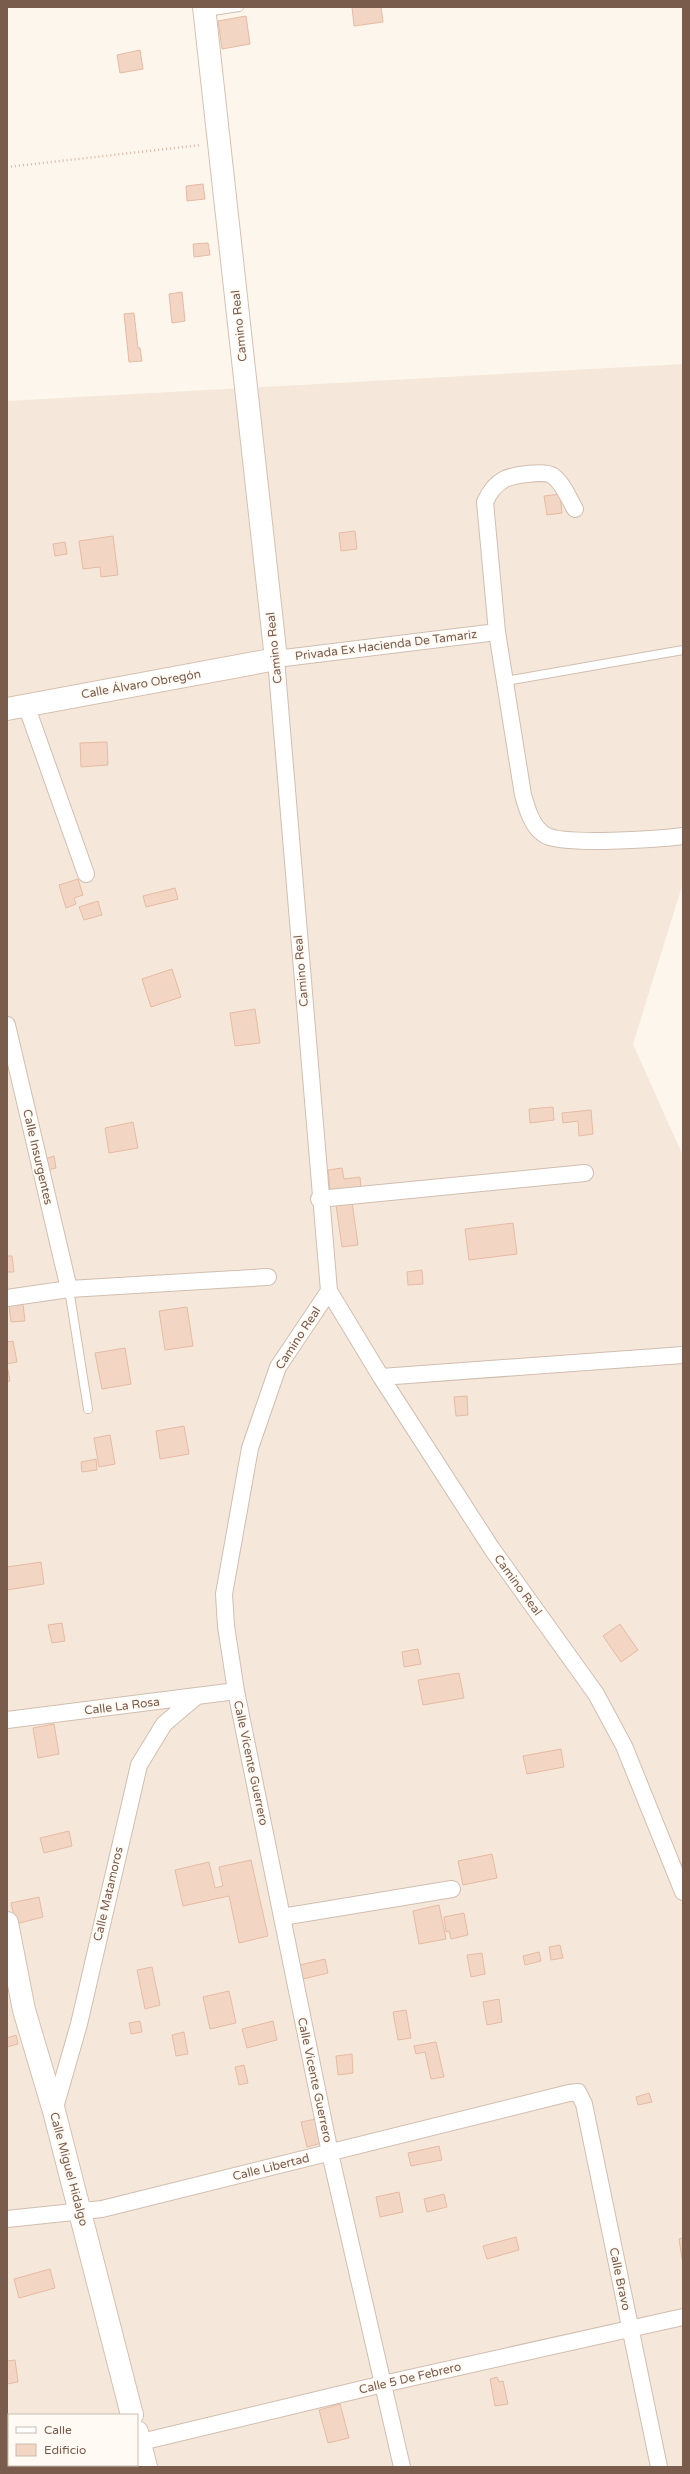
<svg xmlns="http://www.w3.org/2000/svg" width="690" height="2474" viewBox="0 0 690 2474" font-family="'Varela Round',sans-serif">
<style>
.residential{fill:#f5e8da;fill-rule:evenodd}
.building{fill:#f3d5c3;stroke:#e6bba3}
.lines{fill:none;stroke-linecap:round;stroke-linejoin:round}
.lane-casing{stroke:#d1beb0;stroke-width:10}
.street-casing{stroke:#d1beb0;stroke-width:18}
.secondary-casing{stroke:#d6c0b0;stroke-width:24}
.path{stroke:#d9b8a5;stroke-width:2.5;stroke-dasharray:1 3;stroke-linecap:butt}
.lane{stroke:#fff;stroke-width:8}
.street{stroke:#fff;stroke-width:16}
.secondary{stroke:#fff;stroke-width:22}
.labels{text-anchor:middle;stroke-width:4;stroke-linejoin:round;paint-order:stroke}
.street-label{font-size:12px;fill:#7a5c4d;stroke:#fffaf3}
</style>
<rect width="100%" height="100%" fill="#fdf6ec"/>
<path class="residential" d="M683,364V883L633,1044L683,1156V2467H7V401ZM9,2415H137V2465H9Z"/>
<path class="building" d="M352,7H381L383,22L354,26Z
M246,16L250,44L222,49L218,21Z
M140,50L143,69L120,73L117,55Z
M203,184L205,199L187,201L186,186Z
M208,243L210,255L194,257L193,244Z
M182,292L185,321L172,323L169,294Z
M134,313L138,348H140L142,361L129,362L124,314Z
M560,494L562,513L547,515L544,496Z
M355,531L357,549L341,551L339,533Z
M113,536L118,575L101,577L100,567L83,569L79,541Z
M65,542L67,554L55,556L53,544Z
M107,742L108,765L81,767L80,743Z
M78,879L83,895L74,898L76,904L66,908L59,885Z
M175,888L178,899L146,907L143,896Z
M98,901L102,915L84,920L79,907Z
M172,969L181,997L151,1007L142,979Z
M255,1009L260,1043L235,1046L230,1013Z
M553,1107L554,1120L530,1123L529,1109Z
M591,1110L593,1134L579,1136L578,1121L563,1123L562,1113Z
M133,1122L138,1148L109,1153L105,1128Z
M54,1156L56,1168L48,1170L45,1159Z
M342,1168L344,1179L360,1177L361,1188L330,1192L328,1170Z
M352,1202L358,1245L342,1247L336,1205Z
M513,1223L517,1254L469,1260L465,1229Z
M7,1256H12L14,1272H7Z
M422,1270L423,1284L408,1285L407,1272Z
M23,1304L25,1321L11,1322L9,1305Z
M187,1307L193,1346L165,1350L159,1311Z
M13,1341L17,1362L7,1364V1342Z
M125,1348L131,1384L102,1389L95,1353Z
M7,1365L10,1381L7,1382Z
M467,1396L468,1415L456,1416L454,1397Z
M184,1426L189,1454L160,1459L156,1431Z
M110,1435L115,1464L99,1467L94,1438Z
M96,1459L97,1470L82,1472L81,1462Z
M41,1562L44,1584L7,1590V1567Z
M62,1623L65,1641L52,1643L48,1625Z
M620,1624L638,1650L621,1662L603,1636Z
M418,1649L421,1664L404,1667L402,1652Z
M459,1673L464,1698L423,1705L418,1680Z
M54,1724L59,1754L38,1758L33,1728Z
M561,1749L564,1767L527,1774L523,1756Z
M69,1831L72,1846L44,1853L40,1838Z
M492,1854L497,1878L463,1885L458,1861Z
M251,1860L268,1936L239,1943L229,1896L183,1906L175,1870L209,1862L215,1888L223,1886L219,1867Z
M39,1897L43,1917L16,1924L11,1903Z
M439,1905L446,1939L419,1944L413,1911Z
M464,1913L468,1935L451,1939L449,1931L446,1932L444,1917Z
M560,1945L563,1958L551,1960L549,1947Z
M539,1952L541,1961L525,1965L523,1956Z
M482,1953L485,1974L471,1977L467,1955Z
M325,1959L328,1973L303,1979L300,1965Z
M152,1967L160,2005L145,2009L137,1970Z
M229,1991L236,2023L210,2029L203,1997Z
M499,1999L502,2022L487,2025L483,2002Z
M406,2010L411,2038L398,2040L393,2012Z
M140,2021L142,2032L131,2034L129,2023Z
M273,2021L277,2040L247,2048L242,2029Z
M184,2032L188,2054L176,2056L172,2035Z
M16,2035L18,2044L7,2047V2038Z
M436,2042L444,2077L431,2079L425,2052L416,2054L414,2046Z
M352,2054L353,2073L338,2075L336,2056Z
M244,2065L248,2083L239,2085L235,2067Z
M649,2093L652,2102L638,2105L636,2097Z
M316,2119L322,2143L307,2147L301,2122Z
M439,2146L442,2160L411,2166L408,2153Z
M399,2192L403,2212L380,2217L376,2197Z
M444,2194L447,2207L427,2212L424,2199Z
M516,2237L519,2250L487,2259L483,2246Z
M683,2238V2258L682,2259L679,2239Z
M50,2269L55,2288L19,2298L14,2279Z
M15,2360L18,2382L7,2384V2361Z
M497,2377L499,2382L503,2381L508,2404L495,2406L490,2379Z
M340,2404L349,2438L328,2443L319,2410Z"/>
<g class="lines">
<g class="lane-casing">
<path id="lane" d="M206,12L239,7
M506,681L683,650
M69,1289L88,1409"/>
</g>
<g class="street-casing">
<path id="street" d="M575,509C569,499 563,483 553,476C545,470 514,475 505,479C495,484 489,493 485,502L497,632L523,795C527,809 532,827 545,835C564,846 659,839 683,836
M497,632L276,659L329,1291L381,1377L492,1549L596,1694L624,1746L683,1892
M26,705L86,874
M7,1025L69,1289
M319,1199L585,1173
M329,1291L278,1367L250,1448L224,1594L226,1626L236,1691L330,2153L402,2467
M7,1298L69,1289L268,1277
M381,1377L683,1355
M7,1720L236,1691
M282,1917L452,1889
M54,2111L79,2024L139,1765L164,1724L197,1696
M7,2219L102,2209L569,2093L578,2092L584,2104L659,2467
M137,2443L383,2384L683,2317
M45,2467L53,2465"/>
</g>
<g class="secondary-casing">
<path id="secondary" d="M7,709L276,659L204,7
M7,1923L24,2010L54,2111L132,2415
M137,2432L146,2467"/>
</g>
<path class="path" d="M7,167L201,145"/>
<use href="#lane" class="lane"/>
<use href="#street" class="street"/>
<use href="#secondary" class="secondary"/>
</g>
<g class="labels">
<g class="street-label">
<text transform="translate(239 326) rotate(-96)" y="4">Camino Real</text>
<text transform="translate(386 645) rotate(-7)" y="4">Privada Ex Hacienda De Tamariz</text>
<text transform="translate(274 648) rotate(-96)" y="4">Camino Real</text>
<text transform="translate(141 684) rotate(-10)" y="4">Calle Álvaro Obregón</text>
<text transform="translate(301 971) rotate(-95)" y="4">Camino Real</text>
<text transform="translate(38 1157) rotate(77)" y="4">Calle Insurgentes</text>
<text transform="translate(298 1338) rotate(-57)" y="4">Camino Real</text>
<text transform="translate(518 1585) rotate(54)" y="4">Camino Real</text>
<text transform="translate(122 1706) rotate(-7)" y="4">Calle La Rosa</text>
<text transform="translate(251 1763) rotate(78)" y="4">Calle Vicente Guerrero</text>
<text transform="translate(108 1894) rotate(-77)" y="4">Calle Matamoros</text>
<text transform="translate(315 2080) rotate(78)" y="4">Calle Vicente Guerrero</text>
<text transform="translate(271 2167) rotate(-14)" y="4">Calle Libertad</text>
<text transform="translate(69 2169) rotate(75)" y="4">Calle Miguel Hidalgo</text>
<text transform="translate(620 2279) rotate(78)" y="4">Calle Bravo</text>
<text transform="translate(410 2378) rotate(-13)" y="4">Calle 5 De Febrero</text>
</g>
</g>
<rect width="690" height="2474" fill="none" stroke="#7a5c4d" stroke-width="16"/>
<rect x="8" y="2414" width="130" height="52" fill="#fffaf3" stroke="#cabbb1"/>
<rect x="16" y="2427" width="20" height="6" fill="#ffffff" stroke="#cabbb1"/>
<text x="44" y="2434" font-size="12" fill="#7a5c4d">Calle</text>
<rect x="16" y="2444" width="20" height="12" fill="#f3d5c3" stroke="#cabbb1"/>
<text x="44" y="2454" font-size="12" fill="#7a5c4d">Edificio</text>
</svg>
